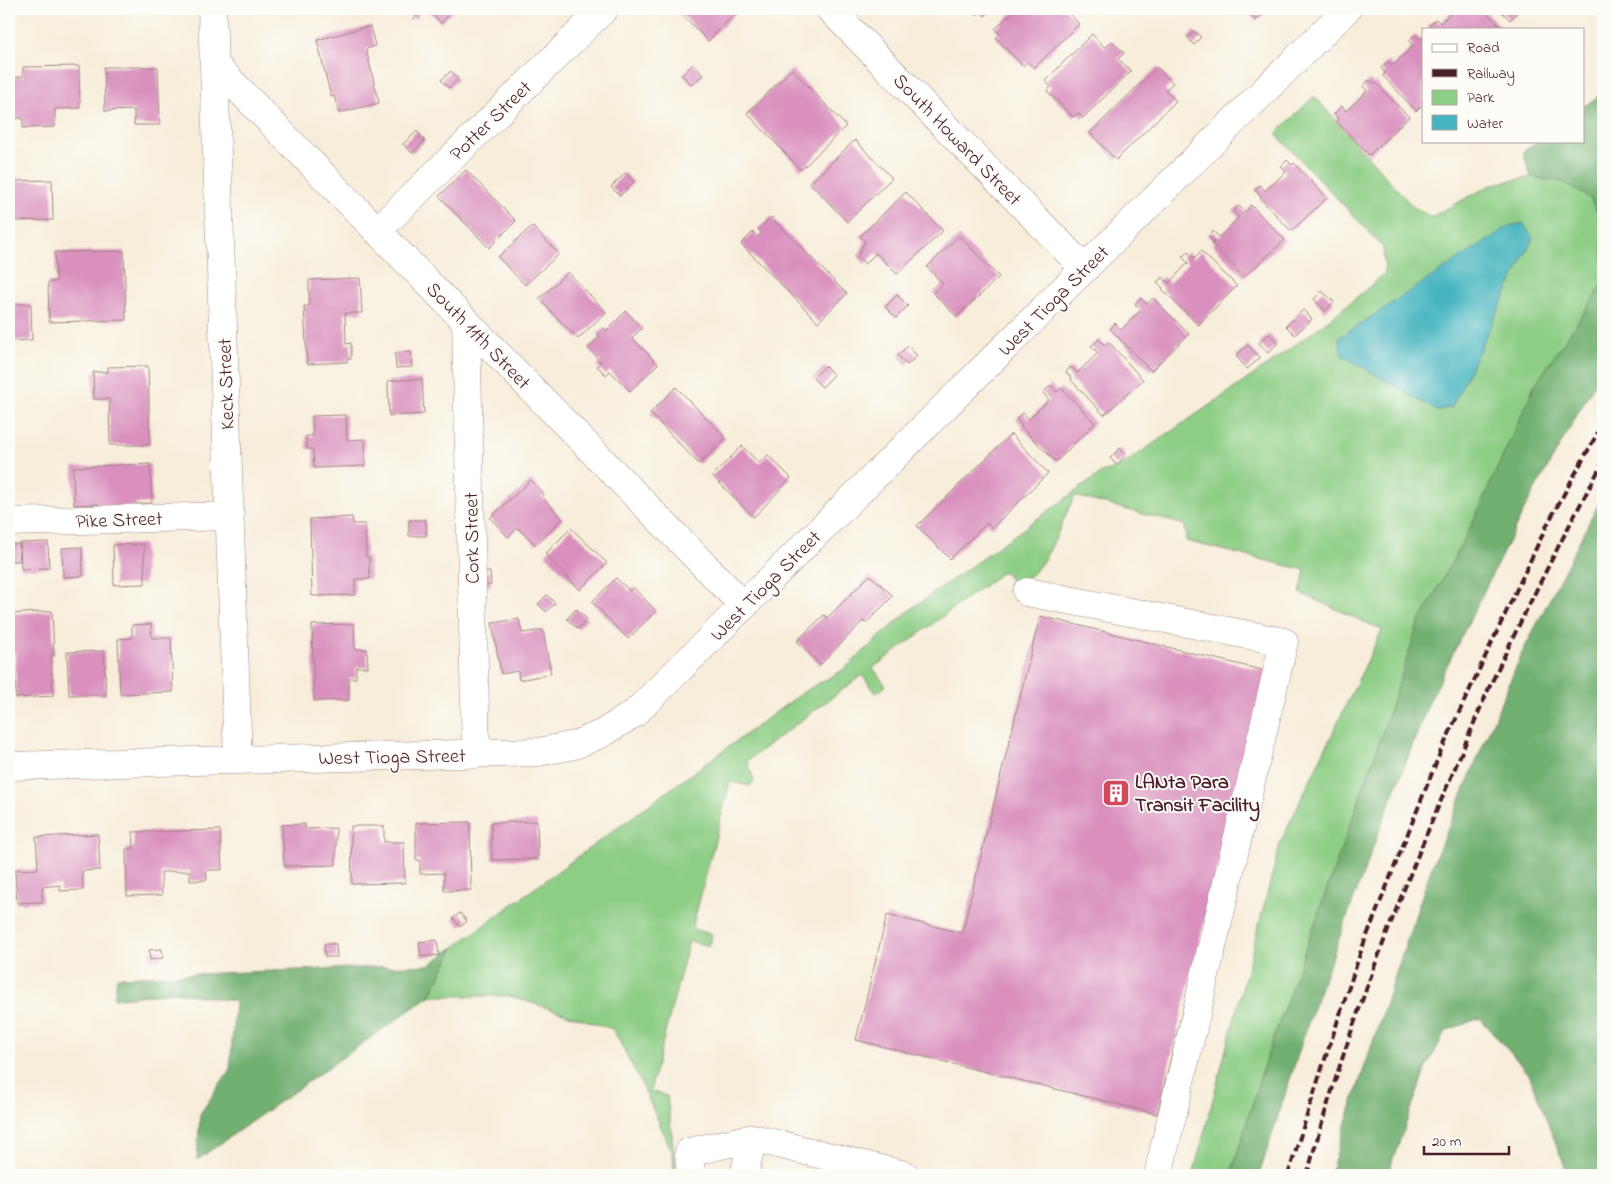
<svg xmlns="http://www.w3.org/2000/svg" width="1612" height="1184" viewBox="0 0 1612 1184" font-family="'Indie Flower',sans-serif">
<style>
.green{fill:#8dcd85;stroke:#6c7658}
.forest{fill:#72b072;stroke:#5e684e}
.water{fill:#46b5c0;stroke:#486a76}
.building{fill:#d990be}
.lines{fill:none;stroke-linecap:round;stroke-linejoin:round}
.minor-casing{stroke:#a08682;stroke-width:29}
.minor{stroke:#fff;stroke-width:28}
.rail{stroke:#4a1f2b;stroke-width:4;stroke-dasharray:8 4;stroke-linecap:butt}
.labels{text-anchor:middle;stroke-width:4;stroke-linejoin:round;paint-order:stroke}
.street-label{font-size:20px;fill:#4a1f2b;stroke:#fdfcf7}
.poi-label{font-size:20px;font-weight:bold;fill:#4a1f2b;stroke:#fdfcf7;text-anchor:start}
</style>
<rect width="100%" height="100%" fill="#fdfcf7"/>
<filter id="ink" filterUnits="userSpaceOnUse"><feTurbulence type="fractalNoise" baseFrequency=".02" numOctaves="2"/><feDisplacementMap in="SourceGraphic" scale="10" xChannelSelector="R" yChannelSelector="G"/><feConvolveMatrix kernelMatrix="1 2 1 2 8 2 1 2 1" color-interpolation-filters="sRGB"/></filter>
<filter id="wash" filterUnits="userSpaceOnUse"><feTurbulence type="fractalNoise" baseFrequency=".0096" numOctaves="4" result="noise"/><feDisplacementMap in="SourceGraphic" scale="20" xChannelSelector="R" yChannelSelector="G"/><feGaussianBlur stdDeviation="1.12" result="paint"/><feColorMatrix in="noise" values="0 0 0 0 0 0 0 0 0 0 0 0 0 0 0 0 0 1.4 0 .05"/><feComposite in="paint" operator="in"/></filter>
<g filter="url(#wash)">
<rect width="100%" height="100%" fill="#f7edda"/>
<path class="green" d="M1314,96L1412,206L1431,217L1493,184L1531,177L1563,182L1590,198L1603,223V284L1535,385L1472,525L1418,625L1374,758L1264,1065L1231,1175H1193L1281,841L1382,630L1300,593L1305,570L1186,541L1185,525L1075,496C1058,526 1050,569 1017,584L1011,582L1004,571L873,668L886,686L876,693L862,675L747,761L754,780L750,786L730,782L692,929L712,934L710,946L689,941L650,1091L667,1096L677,1175H674L673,1154L642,1085L613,1029L510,996H430L454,947L805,691L843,670L911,609L1104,471L1118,468C1208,405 1303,346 1385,273L1383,247L1276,134Z"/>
<path class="forest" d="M1603,93V223L1590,198L1563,182L1531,177L1523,152L1538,141H1583V107Z
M1603,284V369L1526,506L1430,700L1377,837L1312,1011L1259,1175H1231L1264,1065L1374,758L1418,625L1472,524L1535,385Z
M1603,495V1175H1568L1529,1074L1480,1018L1446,1031L1426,1068L1392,1162L1390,1175H1330L1345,1125L1432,866L1522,653Z
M454,947L430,996L197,1160L200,1114L230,1069L235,1001L173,992L114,999L117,977L429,965Z"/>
<path class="water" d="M1523,223L1533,238L1452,407L1437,411L1342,355L1339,338L1509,226Z"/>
<g id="blocks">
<path class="building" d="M404,9H424L414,19Z
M426,9H455L441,23Z
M677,9H735L737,12L708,41Z
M970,9H992L985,16L980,10L976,15Z
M1016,9H1068L1066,10L1079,24L1034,68L1027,62L1023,66L996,38L1000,34L995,29Z
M1247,9H1269L1256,21L1245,10Z
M1455,9H1483L1503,29H1431L1428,26L1436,19L1440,23Z
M1499,9H1521L1510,20Z
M370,26L375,46L366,49L379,103L339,113L334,96L331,97L317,40Z
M1194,31L1201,37L1194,45L1188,38Z
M1092,34L1105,48L1112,41L1124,53L1118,59L1131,71L1083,118L1078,113L1073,117L1047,91L1051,87L1045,81Z
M1415,35L1420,39L1422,38L1423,40V104L1416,111L1383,76L1385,73L1381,68L1388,61L1392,66L1403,56L1413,46L1409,41Z
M693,64L703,75L692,85L682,75Z
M79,66L80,108L55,109V127L23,128V118H9V77H23V67Z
M104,67H158L160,125H134V110L105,111Z
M1157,67L1173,83L1165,90L1176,101L1116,160L1090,133Z
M792,69L846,126L801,170L747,113Z
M451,71L458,79L449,88L441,80Z
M1369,80L1374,84L1375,82L1409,117L1369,155L1336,121L1338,118L1334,114L1342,106L1346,111L1367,91L1363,86Z
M417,131L425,141L412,153L403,144Z
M855,140L892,178L847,222L810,183Z
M1287,160L1292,165L1294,163L1327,198L1291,231L1260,198L1261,197L1255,190L1260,185L1265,191L1286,172L1281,166Z
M466,170L516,221L489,248L439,196Z
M625,173L634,182L620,196L611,187Z
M52,180L53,220L9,221V181Z
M906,192L943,231L897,274L876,253L865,264L858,256L865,241L860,236Z
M1251,205L1285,240L1244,277L1212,244L1214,242L1208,236L1213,231L1219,237L1239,217L1233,211L1239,206L1245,212Z
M771,217L847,294L818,322L741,244L753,232L758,237L762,233L758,229Z
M532,226L559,254L525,285L498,257Z
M959,236L999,277L957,317L933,293L943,284L927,267Z
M124,251L126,320L49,322L48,282H56L55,252Z
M1201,251L1237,286L1198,325L1162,289L1163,288L1157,282L1163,277L1169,283L1188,263L1182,257L1188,252L1194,258Z
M568,272L606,312L578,339L539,299Z
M360,278L362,313H345L346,344L351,343V359H347V362L307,364L304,306H309V280Z
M1322,291L1334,302L1325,311L1314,299Z
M897,295L908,306L896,318L885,307Z
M1140,298L1147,304L1153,298L1189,334L1151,371L1110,329L1115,323L1121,330L1141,310L1135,304Z
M9,304H31L32,340L9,341Z
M1303,310L1312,319L1295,335L1286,326Z
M626,311L642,328L632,338L658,364L630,391L610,371L606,375L597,366L601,362L588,348L600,337L598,334L604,328L606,331Z
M1269,334L1278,343L1268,353L1259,343Z
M1099,339L1105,346L1109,342L1143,380L1104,415L1071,380L1072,379L1066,372L1071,367L1077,373L1098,353L1091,346Z
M1248,345L1260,358L1247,369L1236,356Z
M908,346L917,356L907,365L898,355Z
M411,352L412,367L396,368L395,353Z
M148,366L150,445H110L109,399H94L93,372H108V367Z
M825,366L834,375L822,387L813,378Z
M422,379L424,414L389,416L388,381Z
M1051,385L1057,392L1061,388L1095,423L1056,462L1021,427L1022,426L1016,419L1023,413L1029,419L1040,408L1049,400L1043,393Z
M676,387L726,438L699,464L650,413Z
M346,415L347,440L365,439V466L314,468L313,449H307L306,436H313L312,416Z
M1011,434L1048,473L992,528L987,523L950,559L917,526Z
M742,446L759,463L768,455L791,478L754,517L712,476Z
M1120,448L1126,455L1117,465L1110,458Z
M150,464L152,503L135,504V507L98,508V504L74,505L73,467Z
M531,480L544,494L542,497L563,519L536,545L518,528L508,537L490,518Z
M352,517L353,524H365L366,557H369L370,579H355V595L312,596L310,519Z
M409,520H426V536H409Z
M571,528L607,563L580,590L545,554Z
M48,542L49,568L21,569L20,543Z
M9,544H19L20,561H9Z
M144,544L145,584L114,585L113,545Z
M82,547L83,576L63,577L62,548Z
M490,572L491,585L482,586L481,573Z
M870,575L893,596L866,623L863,621L820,665L797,641L824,615L827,618Z
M616,578L630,591L633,587L656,611L628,639L592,602Z
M547,595L555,603L546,612L538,604Z
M576,609L587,619L578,629L567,619Z
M52,611L54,655H51L53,696L16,698L15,652H9V614Z
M1040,616L1266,671L1157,1114L856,1040L887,915L962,933Z
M519,619L522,633L543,630L551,674L519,680L518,671L501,674L492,623Z
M151,624L152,638H171L173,692L120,694L118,639L132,638V625Z
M354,624L355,649H367L368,667H356V678H349V700L314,701L312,625Z
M104,651L106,695H69L67,652Z
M537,821L538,859L492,860L491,823Z
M470,822L471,890L444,891V873L420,874V860H416V823Z
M305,824V829L336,828V865L284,866L282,825Z
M351,826H384V842H404L405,883L352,884Z
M220,830L222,870H206L207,880L190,881V871L161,872L162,895L127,896L126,849L134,848L133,832Z
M98,834L100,870L82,871L83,890L60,891V885L42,887V902L17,903L15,870L38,869L36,837Z
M460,913L467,921L460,927L453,918Z
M437,940L439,955L421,957L419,942Z
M324,944H336L337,957H325Z
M162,949L163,958L150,960L149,950Z"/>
</g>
</g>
<g filter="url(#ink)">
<use href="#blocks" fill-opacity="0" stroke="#a08682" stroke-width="1"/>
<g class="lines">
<g class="minor-casing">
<path id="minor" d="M212,9L238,760
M830,9L1085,269
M214,64L744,606
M377,231L604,9
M466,321L476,754
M9,522L230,516
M1027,592L1284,642L1158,1175
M9,766L538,752L575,745L603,733L635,713L1347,9
M691,1175L689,1152L753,1138L905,1175
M744,1175L753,1138"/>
</g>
<use href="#minor" class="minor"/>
<path class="rail" d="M1288,1175L1321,1071L1362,948L1440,753L1547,525L1603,423
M1307,1175C1343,1044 1391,916 1445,791C1460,757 1474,722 1489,688C1525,611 1563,536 1603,462"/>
</g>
</g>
<defs>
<g id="building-square" transform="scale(1.4375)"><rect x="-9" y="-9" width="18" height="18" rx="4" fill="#d1495b" stroke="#fdfcf7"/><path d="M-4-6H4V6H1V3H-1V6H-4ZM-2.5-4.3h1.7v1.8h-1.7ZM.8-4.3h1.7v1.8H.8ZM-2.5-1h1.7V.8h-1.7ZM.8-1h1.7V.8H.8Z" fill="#fff"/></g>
</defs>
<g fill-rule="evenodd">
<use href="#building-square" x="1116" y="793"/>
</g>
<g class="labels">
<g class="street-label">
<text transform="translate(490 120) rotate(-44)" y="7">Potter Street</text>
<text transform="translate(958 139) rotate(46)" y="7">South Howard Street</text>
<text transform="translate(1053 300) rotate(-45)" y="7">West Tioga Street</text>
<text transform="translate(479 335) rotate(46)" y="7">South 11th Street</text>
<text transform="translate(225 384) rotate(-92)" y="7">Keck Street</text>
<text transform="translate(119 519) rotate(-2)" y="7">Pike Street</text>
<text transform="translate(471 538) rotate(-91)" y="7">Cork Street</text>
<text transform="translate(765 585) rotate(-45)" y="7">West Tioga Street</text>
<text transform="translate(392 756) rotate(-1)" y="7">West Tioga Street</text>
</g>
<g class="poi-label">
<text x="1135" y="788">LANta Para<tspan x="1135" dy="23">Transit Facility</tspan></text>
</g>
</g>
<rect width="1612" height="1184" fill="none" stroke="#fdfcf7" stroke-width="30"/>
<rect x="1422" y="28" width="162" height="115" fill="#fdfcf7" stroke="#b5a4a5"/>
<rect x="1432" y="44" width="25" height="8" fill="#ffffff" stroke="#b5a4a5"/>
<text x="1467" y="52" font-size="15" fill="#4a1f2b">Road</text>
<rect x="1432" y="69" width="25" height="8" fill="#4a1f2b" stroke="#b5a4a5"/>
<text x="1467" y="78" font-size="15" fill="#4a1f2b">Railway</text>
<rect x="1432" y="90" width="25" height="15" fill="#8dcd85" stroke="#b5a4a5"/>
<text x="1467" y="102" font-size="15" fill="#4a1f2b">Park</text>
<rect x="1432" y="115" width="25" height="15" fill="#46b5c0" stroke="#b5a4a5"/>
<text x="1467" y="128" font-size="15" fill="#4a1f2b">Water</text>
<path d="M1424 1146v8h85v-8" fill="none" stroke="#4a1f2b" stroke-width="2.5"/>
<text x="1432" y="1146" font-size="15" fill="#4a1f2b" stroke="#fdfcf7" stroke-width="4" paint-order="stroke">20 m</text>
</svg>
